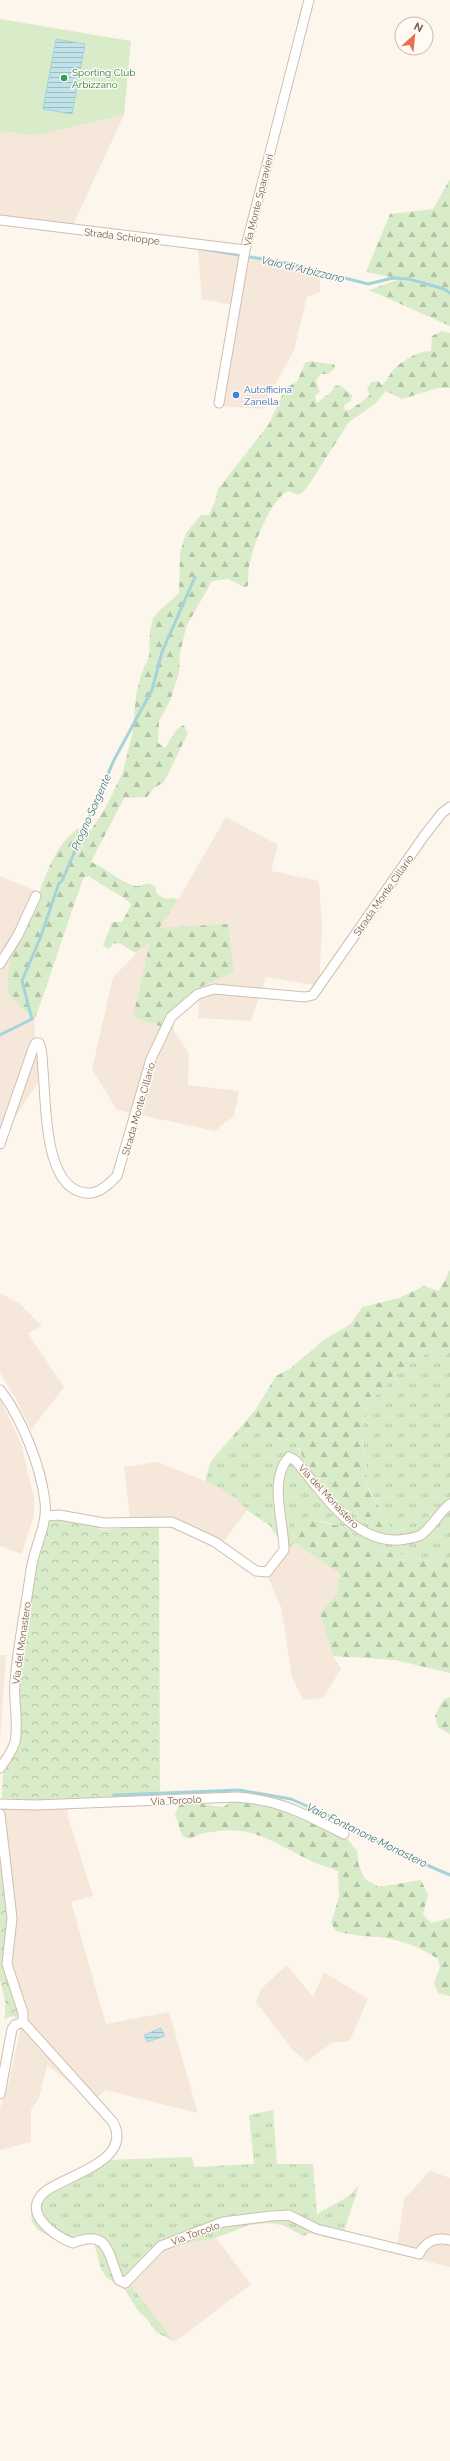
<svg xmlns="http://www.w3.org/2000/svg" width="450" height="2461" viewBox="0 0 450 2461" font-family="Raleway,sans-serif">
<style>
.residential{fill:#f5e8da}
.grass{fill:url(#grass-tufts)}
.forest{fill:url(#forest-firs)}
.park{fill:url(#park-crowns)}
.garden{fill:#d8ecc9}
.water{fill:url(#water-rules);stroke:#a5d3da}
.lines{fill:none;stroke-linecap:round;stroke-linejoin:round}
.stream{stroke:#a5d3da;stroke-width:3}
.street-casing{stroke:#d1beb0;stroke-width:11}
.street{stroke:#fff;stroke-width:9}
.leisure-dot{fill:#2e9e5b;stroke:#fffaf3;stroke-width:1.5}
.shop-dot{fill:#3f7fe0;stroke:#fffaf3;stroke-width:1.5}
.labels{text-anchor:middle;stroke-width:3;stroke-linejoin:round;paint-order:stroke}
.leisure-label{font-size:10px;fill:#27864d;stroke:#fffaf3;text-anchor:start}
.street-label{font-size:10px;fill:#7a5c4d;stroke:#fffaf3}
.shop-label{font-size:10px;fill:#366cbe;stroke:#fffaf3;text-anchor:start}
.water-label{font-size:11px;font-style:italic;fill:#437c86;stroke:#fffaf3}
</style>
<defs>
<pattern id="grass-tufts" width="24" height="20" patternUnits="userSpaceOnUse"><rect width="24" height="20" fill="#d8ecc9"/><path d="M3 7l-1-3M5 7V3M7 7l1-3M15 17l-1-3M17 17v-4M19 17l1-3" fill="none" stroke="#b4c2a5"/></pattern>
<pattern id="forest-firs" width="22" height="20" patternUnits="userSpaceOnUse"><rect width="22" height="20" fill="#d8ecc9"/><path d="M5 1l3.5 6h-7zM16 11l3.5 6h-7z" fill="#b4c2a5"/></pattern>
<pattern id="park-crowns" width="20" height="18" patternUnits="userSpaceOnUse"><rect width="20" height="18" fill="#d8ecc9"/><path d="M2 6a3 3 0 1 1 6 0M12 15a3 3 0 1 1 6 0" fill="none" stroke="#b4c2a5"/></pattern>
<pattern id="water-rules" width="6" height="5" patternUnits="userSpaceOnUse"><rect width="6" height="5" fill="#bfe3e8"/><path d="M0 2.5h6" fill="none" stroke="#a0bbbe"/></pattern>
</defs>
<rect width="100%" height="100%" fill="#fdf6ec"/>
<path class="residential" d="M124,115L71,229L0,216V131L33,136Z
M198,250L276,261L320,275V292L307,297L294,350L262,409L218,406L234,305L202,299Z
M226,817L278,845L271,871L319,881L322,926L319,986L266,977L251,1021L198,1018L200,987L158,928L178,900Z
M0,876L38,892L8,994L34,1021L39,1081L0,1140Z
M150,940L133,1017L174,1031L189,1054L188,1085L239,1091L234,1116L215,1131L117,1110L92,1069L113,977Z
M0,1293L20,1304L42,1326L28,1333L64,1387L31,1430L15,1397L0,1373Z
M0,1399L21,1443L34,1498V1515L22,1554L0,1546Z
M158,1462L205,1481L233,1496L247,1510L221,1545L185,1523L130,1519L124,1467Z
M295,1543L340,1574L337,1594L320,1613L333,1656L341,1669L323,1698L303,1700L292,1677L281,1607L264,1568Z
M0,1655H6L0,1743Z
M67,1802L68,1817L93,1896L71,1902L106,2024L169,2012L198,2113L105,2090L94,2101L47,2065L39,2098L31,2110V2142L0,2150V2108L9,2082L21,2026L17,2017L25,2005L8,1958L0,1805Z
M287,1965L313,1997L324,1972L368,1999L350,2040L343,2042H333L306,2062L291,2048L256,2002L261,1989Z
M430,2171L450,2178V2267L396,2254L404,2199Z
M216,2238L251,2284L175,2342L129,2283L164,2248Z"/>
<path class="grass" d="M432,1350L439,1354L450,1353V1563L422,1560L396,1553L380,1551L357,1539L346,1527C317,1522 318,1514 292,1532L295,1543L286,1550L270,1526L247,1510L233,1496L205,1481L211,1461L232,1437L247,1431H260L281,1440L296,1439L299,1450L307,1464L392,1530L368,1487L361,1429L372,1399L386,1386L394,1374Z
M273,2110L277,2164H313L317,2214L349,2196L359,2185L341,2241L310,2233L304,2236L282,2225L268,2223L249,2225L216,2238L164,2248L129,2283L175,2342L156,2332L147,2319L139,2312L125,2290L106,2277L101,2269L94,2243L63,2244L38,2230L32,2222L31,2213L34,2196L39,2189L59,2182L105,2160L192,2157L194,2167L254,2164L249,2115Z"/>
<path class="forest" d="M450,179V326L369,290L401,279L366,272L390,214L433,209Z
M442,331L450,333V388H438L402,399L386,391L375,404L349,422L306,489L298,495L289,491C272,495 251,550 249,567C248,573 248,580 248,586L244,587L228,579L212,581L186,627L180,654L179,673L170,701L159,721L158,743L165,748L177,729L184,725L188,733L164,782L154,788L147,797L124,798L91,862C106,868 118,881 135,886C140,887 144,883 150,884L156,887V893L165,899L173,898L178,900L159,928L228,924L234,972L200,987L199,999L172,1020L174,1031L133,1017L150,941L136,953L121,944L114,943L109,949L103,946L112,922H122L131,905C128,898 98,884 89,876L84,877C66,925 52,973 34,1021L8,994C7,976 9,959 16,943C20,933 27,925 31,915C43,886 50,850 77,829L91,830L106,807L123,772L133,730L136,695L142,672L149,656L150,632L153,618L157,613L179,593L180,553L186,533L201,515H209L215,502L218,489L269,424L283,393L287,387L297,382L305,363C314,359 324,365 334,364L335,368L328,374H320L316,381L320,392L315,396L317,403L331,392L335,386L340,385L352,395L351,401L344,405L345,410H350L368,397L370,394L367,389L371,382L378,381L382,385C388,380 390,372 396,367C405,359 419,351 431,351L432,336Z
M450,1270V1353L439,1354L432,1350L394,1374L386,1386L372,1399L361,1429L368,1488L392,1530C372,1535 332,1497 319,1482C309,1470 300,1454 296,1439L281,1440L260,1431H247L232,1437L256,1409L276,1376L291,1368L325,1339L351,1324L362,1307L399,1298L424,1286L439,1291Z
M303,1519C309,1522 314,1519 319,1521C328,1524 336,1525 346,1527L357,1539L380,1551L396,1553L422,1560L450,1563V1673L395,1660L333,1656L320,1613L337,1594L340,1574L295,1543L292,1532L295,1523Z
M450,1697V1734L438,1727L435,1716L443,1700Z
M236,1796L252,1797L345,1836L357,1851L359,1866L365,1879L379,1887L421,1880L428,1895L423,1914L431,1923L450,1918V1996L438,1993L434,1983L440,1967L438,1959C420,1947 399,1939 377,1937C363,1936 350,1935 336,1931L331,1923L339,1897L338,1871C328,1867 317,1864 307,1859C277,1844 253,1826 219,1831C208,1832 200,1833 190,1839L182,1836L175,1814L180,1803C195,1801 208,1806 224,1807Z"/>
<path class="park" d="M55,1519L96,1526L102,1530L159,1525L160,1797L57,1802L2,1798L3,1770L15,1743V1709L29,1583L46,1523Z
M0,1834L13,1884L8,1958L25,2005L17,2017L11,2016L5,2019V2001L0,1979Z"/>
<path class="garden" d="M0,19L131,41L124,115L33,136L0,131Z"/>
<path class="water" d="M56,39L85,44L72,114L43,109Z
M161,2028L165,2036L147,2042L144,2035Z"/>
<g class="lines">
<path class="stream" d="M203,249L286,263L368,284L393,278L409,279L444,289L450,293
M0,1035L32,1019L22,981L41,936L59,883L62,881L114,760L152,690L162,652L195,577
M115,1795L239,1790L291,1799L347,1824L392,1850L450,1875"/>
<g class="street-casing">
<path id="street" d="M0,220L245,250
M219,403L245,250L309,0
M0,964L18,935L36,896
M0,1144L34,1046L36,1043H39C43,1050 42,1062 43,1070C46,1102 44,1178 78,1191C95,1198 106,1187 117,1176L151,1059L171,1017L198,994L214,989L305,997L313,995L424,836L442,813L450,807
M0,1390C22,1418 41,1467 45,1502C48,1525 34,1547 31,1570C26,1607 18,1644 15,1681C13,1701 19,1722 15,1742C12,1752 6,1760 0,1768
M46,1516L59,1515L104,1523L172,1522L215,1542L256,1571L267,1572L284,1550C284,1522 268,1480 289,1457L296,1461C323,1493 353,1543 400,1540C406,1539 415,1538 421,1535C432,1527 439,1513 450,1504
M0,1804L36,1805L236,1797C282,1800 304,1814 344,1834
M0,1814L12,1918L7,1964L23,2013V2022
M0,2094L12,2029L15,2025L23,2022L113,2122C134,2161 67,2175 46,2191C19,2211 55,2237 73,2243C109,2228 108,2254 119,2280L125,2283L161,2246L223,2222L271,2216L289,2215L317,2229L419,2254C426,2241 435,2237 450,2240"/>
</g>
<use href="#street" class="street"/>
</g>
<circle class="leisure-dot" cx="64" cy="78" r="4"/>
<circle class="shop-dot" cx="236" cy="395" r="4"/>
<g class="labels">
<g class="leisure-label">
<text x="72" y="76">Sporting Club<tspan x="72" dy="12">Arbizzano</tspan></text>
</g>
<g class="street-label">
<text transform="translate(258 200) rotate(-76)" y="4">Via Monte Sparavieri</text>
<text transform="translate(122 236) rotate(7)" y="4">Strada Schioppe</text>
<text transform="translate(383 895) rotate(-55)" y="4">Strada Monte Cillario</text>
<text transform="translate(138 1109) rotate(-74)" y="4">Strada Monte Cillario</text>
<text transform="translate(329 1496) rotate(47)" y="4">Via del Monastero</text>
<text transform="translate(21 1643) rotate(-82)" y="4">Via del Monastero</text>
<text transform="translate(176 1800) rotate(-3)" y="4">Via Torcolo</text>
<text transform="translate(195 2233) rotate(-20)" y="4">Via Torcolo</text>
</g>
<g class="shop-label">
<text x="244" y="393">Autofficina<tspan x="244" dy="12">Zanella</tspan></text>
</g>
<g class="water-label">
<text transform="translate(303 269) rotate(13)" y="4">Vaio di Arbizzano</text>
<text transform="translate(91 812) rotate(-66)" y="4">Progno Sorgente</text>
<text transform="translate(367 1835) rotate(26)" y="4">Vaio Fontanone Monastero</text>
</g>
</g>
<g transform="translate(414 36) rotate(27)"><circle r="19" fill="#fffaf3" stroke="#cabbb1"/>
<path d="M0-3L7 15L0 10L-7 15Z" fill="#e76f51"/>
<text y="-6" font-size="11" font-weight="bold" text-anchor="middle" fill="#7a5c4d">N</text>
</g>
</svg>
